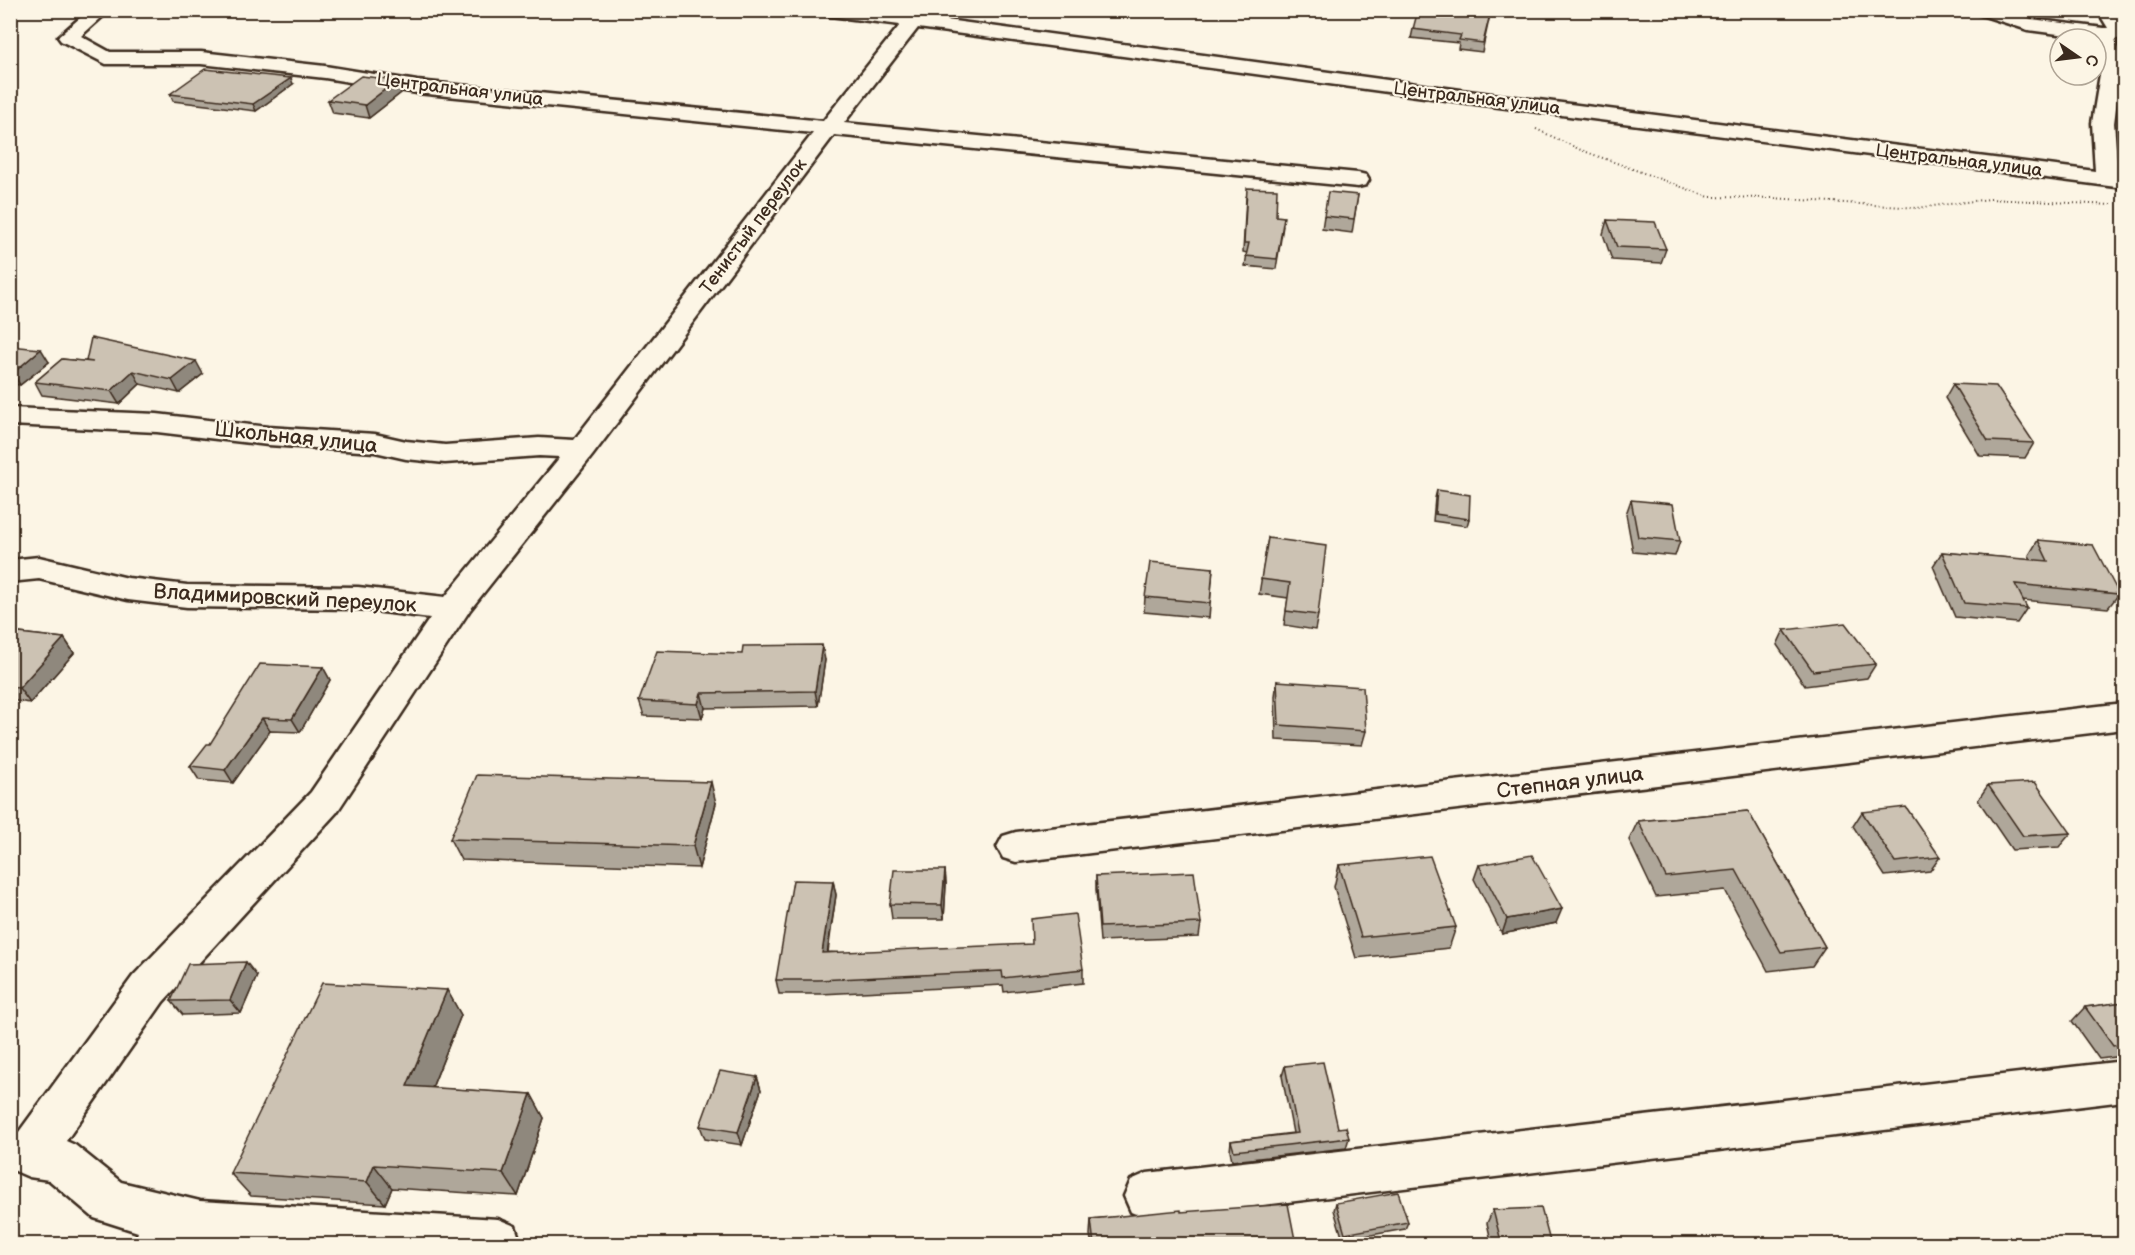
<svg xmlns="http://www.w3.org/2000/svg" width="2135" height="1255" viewBox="0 0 2135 1255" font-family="'Balsamiq Sans',sans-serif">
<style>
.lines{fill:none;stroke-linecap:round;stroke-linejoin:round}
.minor-casing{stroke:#3b2a1e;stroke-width:5}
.path{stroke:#3b2a1e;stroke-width:2;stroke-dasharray:1 3;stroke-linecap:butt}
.minor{fill:#fcf5e5;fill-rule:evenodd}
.wall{fill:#afa79a;stroke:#3b2a1e;stroke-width:1.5}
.shaded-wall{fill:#8f887d;stroke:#3b2a1e;stroke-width:1.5}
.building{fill:#ccc2b3;stroke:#3b2a1e;stroke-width:1.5}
.labels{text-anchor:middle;stroke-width:4.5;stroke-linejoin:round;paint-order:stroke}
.far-street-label{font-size:18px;fill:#3b2a1e;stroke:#fcf5e5}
.street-label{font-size:21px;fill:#3b2a1e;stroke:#fcf5e5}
</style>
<rect width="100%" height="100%" fill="#fcf5e5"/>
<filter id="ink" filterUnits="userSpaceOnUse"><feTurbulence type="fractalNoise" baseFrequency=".0167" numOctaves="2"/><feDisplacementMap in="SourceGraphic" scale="12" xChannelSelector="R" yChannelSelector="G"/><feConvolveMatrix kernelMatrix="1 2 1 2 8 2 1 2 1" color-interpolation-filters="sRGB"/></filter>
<g filter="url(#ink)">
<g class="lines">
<g class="minor-casing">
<path id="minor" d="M89,10H110L81,36L110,52H201L325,66L417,81L823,121L900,25L830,16L823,14L821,10H875L910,15L918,10H942L932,18L1468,91L2095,171L2092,123L2102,62L2096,39L2028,30L1978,14L1976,10H2006L2031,19L2104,28H2108L2097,10H2116L2124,24V38L2115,39L2122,62L2114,123L2118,173L2124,174V188L1468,103L918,28L844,123L1358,173L1366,175L1369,180L1366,185L1358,187L834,135L592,456L470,610L337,812L163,1002L66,1141L75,1145L121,1182L200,1201L498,1219L515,1226L521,1244H189L181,1243L180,1244H134L138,1232L94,1218L49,1180L29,1177L13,1170C9,1161 9,1149 13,1140L133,976L311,792L430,618L358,609L187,607L128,600L39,579L10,582V560L39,557L128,578L187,585L358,587L445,597L560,457L539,456L445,463L406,459L375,452L268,445L157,432L10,425V408L157,414L268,427L375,434L406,441L445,445L539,438L574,440L813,133L417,93L325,78L201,64H106L61,41L58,37Z
M2124,703V729L1016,862L1003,858L997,847L1003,836L1016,832Z
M2124,1061V1101L1147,1219L1131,1212L1124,1196L1131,1180L1147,1173Z"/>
</g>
<path class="path" d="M1536,129L1581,150L1709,197L1773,198L1917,208L1990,199L2112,205"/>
<use href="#minor" class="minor"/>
</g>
<path class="wall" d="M1491,10L1482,52L1458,49L1459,43L1411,38L1413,29Z
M397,80L401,93L369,118L333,113L328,100Z
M293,84L256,111L173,101L170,94Z
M1358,195L1352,233L1322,229L1324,216Z
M1246,197L1283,226L1276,269L1245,266L1247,253L1243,252Z
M1607,220L1666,249L1661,263L1612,260L1603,234Z
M10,346L49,362L20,385L10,384Z
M62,359L203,374L179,393L140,384L119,404L42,395L35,382Z
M1953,384L2034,443L2025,458L1980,456L1945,398Z
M1437,490L1469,519L1467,526L1433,521L1435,498Z
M1631,500L1680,541L1675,556L1633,552L1626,514Z
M1268,538L1318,615L1315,630L1284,625L1288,598L1259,594Z
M2038,540L2119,594L2108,608L2023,600L2027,608L2017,623L1955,617L1933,566L1942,552L2031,560L2029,555Z
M1213,568L1209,618L1144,612L1145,597Z
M1784,630L1876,664L1867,678L1805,686L1777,645Z
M10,632L64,638L74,653L30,703L10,700Z
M742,654L825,660L818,706L705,708L702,718L644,716L639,701Z
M323,667L330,680L300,732L270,731L233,783L199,780L190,766L210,744Z
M1277,681L1366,731L1362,745L1276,740L1275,696Z
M2124,762V780L2118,770Z
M1988,785L2071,833L2059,847L2012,850L1978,800Z
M716,803L699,868L461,860L450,839Z
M1748,811L1825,947L1812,966L1768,971L1725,890L1656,897L1629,840L1638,821Z
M1862,812L1940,857L1930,871L1885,876L1853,826Z
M1339,865L1456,927L1449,948L1356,958L1334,887Z
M1479,865L1556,923L1502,934L1474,879Z
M945,870L946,884L944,919H892L890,904Z
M1096,876L1201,923L1199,937L1100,941L1096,890Z
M833,881L836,895L828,952L1083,969V983L1004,992L1003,985L821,994H779L776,980Z
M257,976L241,1013L183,1015L171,1001Z
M447,990L461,1015L432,1088L531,1094L544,1118L518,1196L392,1188L385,1204L251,1196L230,1173Z
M2124,1002V1056L2099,1059L2072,1021L2085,1007Z
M1285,1066L1338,1128L1349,1138L1346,1148L1232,1161L1230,1151L1231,1141L1293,1133L1282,1076Z
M757,1077L761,1090L742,1145L705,1139L700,1126Z
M1336,1203L1408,1222L1405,1229L1343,1240L1334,1210Z
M1493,1210L1551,1245H1492L1487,1223Z
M1181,1212L1296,1245H1092L1090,1235L1091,1219Z"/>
<path class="shaded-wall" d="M291,78L293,84L256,111L253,104Z
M397,80L401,93L369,118L365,105Z
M41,349L49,362L20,385L13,373Z
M196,361L203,374L179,393L172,380Z
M133,371L140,384L119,404L111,391Z
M64,638L74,653L30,703L19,688Z
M822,645L825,660L818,706L815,691Z
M323,667L330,680L300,732L292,719Z
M701,693L705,708L702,718L698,704Z
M262,718L270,731L233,783L225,770Z
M711,782L716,803L699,868L693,846Z
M945,870L946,884L944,919L942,905Z
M833,881L836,895L825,967L822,953Z
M1562,909L1556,923L1502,934L1507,919Z
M246,962L257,976L241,1013L230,1000Z
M447,990L461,1015L423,1110L407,1086Z
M757,1077L761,1090L742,1145L738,1132Z
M531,1094L544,1118L518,1196L503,1173Z
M374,1165L392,1188L385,1204L367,1182Z"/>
<path class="building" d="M1418,10H1491L1483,43L1459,40L1461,35L1413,29Z
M205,69L291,78L253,104L170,94Z
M361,76L397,80L365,105L328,100Z
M1247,188L1277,189L1276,216L1284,217L1277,259L1246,256L1249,243H1244Z
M1328,192L1358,195L1354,219L1324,216Z
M1607,220L1655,222L1666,249L1617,247Z
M91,338L196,361L172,380L133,371L111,391L35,382L62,359L93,362L86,361Z
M10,346L41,349L13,373H10Z
M1953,384L1996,386L2034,443L1988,441Z
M1437,490L1470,495L1469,519L1435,514Z
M1631,500L1673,504L1680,541L1638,537Z
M1268,538L1326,546L1318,615L1286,611L1290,583L1261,579Z
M2038,540L2093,545L2119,594L2015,584L2027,608L1964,603L1942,552L2048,561Z
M1150,562L1213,568L1210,603L1145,597Z
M1845,623L1876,664L1813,671L1784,630Z
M10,632L64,638L19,688L10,687Z
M822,645L815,691L701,693L698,704L639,701L657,651L742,654L743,646Z
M260,664L323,667L292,719L262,718L225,770L190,766L207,744H210Z
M1277,681L1363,687L1366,731L1279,725Z
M477,775L711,782L693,846L450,839Z
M2035,782L2071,833L2023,836L1988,785Z
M1906,807L1940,857L1895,862L1862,812Z
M1748,811L1825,947L1781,952L1736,870L1666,877L1638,821Z
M1532,855L1562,909L1507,919L1479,865Z
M1430,856L1456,927L1361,937L1339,865Z
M894,870H945L942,905L890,904Z
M1194,872L1201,923L1100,927L1096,876Z
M793,880L833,881L822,953L1032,944L1031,919L1075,914L1083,969L1003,978L1002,971L818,980H776Z
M246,962L230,1000L171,1001L188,964Z
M322,983L447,990L407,1086L531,1094L503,1173L374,1165L367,1182L230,1173Z
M2124,1002V1044L2113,1046L2085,1007Z
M1323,1062L1338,1128L1346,1127L1349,1138L1234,1151L1231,1141L1298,1133L1285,1066Z
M720,1071L757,1077L738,1132L700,1126Z
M1398,1192L1408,1222L1345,1234L1336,1203Z
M1288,1204L1296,1245H1202V1242L1181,1245H1094L1091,1219L1181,1210V1212Z
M1541,1208L1551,1245H1502L1493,1210Z"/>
</g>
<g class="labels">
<g class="far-street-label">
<text transform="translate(460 89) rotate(7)" y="6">Центральная улица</text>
<text transform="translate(1477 98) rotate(7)" y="6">Центральная улица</text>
<text transform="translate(1959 160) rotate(7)" y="6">Центральная улица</text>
<text transform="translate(753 226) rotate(-53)" y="6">Тенистый переулок</text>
</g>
<g class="street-label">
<text transform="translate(296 437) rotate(6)" y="7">Школьная улица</text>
<text transform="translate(285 598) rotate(3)" y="7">Владимировский переулок</text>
<text transform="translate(1570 782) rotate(-7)" y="7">Степная улица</text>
</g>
</g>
<rect width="2135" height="1255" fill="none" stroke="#fcf5e5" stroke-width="36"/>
<rect x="18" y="18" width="2099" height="1219" fill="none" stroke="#3b2a1e" stroke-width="2" filter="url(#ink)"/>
<g transform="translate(2078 57) rotate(104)"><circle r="28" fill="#fcf5e5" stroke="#afa495" stroke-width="1.5"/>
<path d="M0-4.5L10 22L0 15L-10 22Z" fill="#3b2a1e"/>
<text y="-9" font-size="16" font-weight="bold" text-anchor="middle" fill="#3b2a1e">С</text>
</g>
</svg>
